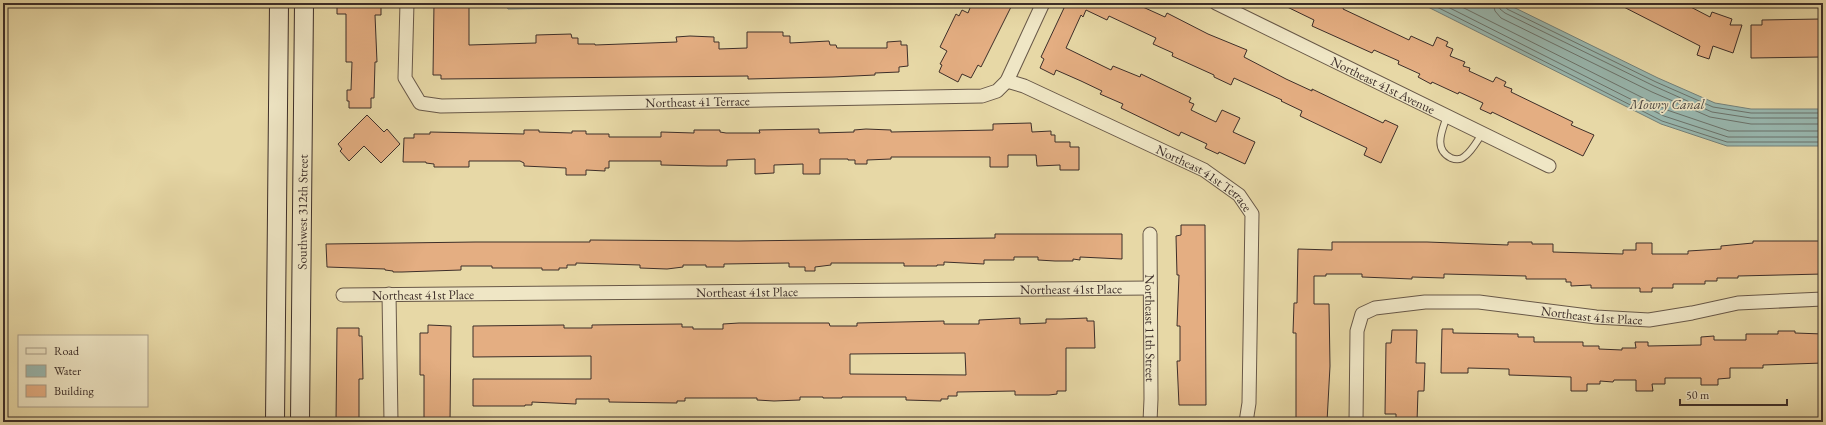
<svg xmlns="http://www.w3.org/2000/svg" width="1826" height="425" viewBox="0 0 1826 425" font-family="'EB Garamond',serif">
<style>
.water{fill:#99b8b0;stroke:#74817a}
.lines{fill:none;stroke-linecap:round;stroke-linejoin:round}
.shore{stroke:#6b736c;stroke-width:1}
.building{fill:#e4ae82;stroke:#3d2e29;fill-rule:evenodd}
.service-casing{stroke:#685848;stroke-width:8}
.minor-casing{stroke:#685848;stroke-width:15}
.secondary-casing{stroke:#3d2e29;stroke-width:20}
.service{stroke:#efe6c5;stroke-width:6}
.minor{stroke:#efe6c5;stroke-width:13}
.secondary{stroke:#efe6c5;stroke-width:18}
.labels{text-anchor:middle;stroke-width:3.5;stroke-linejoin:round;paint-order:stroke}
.street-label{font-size:13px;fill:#3d2e29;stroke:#efe6c5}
.water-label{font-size:14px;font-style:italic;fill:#4f4a44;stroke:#efe6c5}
</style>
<rect width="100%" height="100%" fill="#e7d8a6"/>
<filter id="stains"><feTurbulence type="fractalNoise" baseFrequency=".005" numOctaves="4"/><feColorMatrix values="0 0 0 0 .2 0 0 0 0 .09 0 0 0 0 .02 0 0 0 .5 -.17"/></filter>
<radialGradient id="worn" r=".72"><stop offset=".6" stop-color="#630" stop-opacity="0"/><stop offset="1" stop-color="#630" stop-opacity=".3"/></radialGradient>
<path class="water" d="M505,3H872L508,9Z
M1420,3H1505L1658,78L1715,103L1751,109H1823V146H1727L1661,124Z"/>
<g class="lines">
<path class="shore" d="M509,3L512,5L617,3
M1429,3L1662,121L1727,142H1823
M1440,3L1664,116L1728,137H1823
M1454,3L1667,110L1729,131H1823
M1493,3L1495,11L1501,18L1652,92L1710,117L1751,124H1823
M1499,3L1500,9L1505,13L1654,86L1712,112L1751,118H1823
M1504,3L1507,9L1656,82L1713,107L1751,113H1823"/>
</g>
<path class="building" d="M337,3H381V15H375L377,62H375L374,98H371V108H349V101H347V90H351L352,62H346V14H337Z
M434,3H469V45L536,43V35L571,34L572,38H578V44H595V45L677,42L676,37L690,36L714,37V42H719V49L747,48V32H783V36H790V43L829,41L830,45H836L837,48H887V42L901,41V45H907L908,66L899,67V72L875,73V75L833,77L748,79V76L441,79V75H433Z
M972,3H1013L981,67L978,65L971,78L962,74L958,82L939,72L942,65L940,64L947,51L940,47L956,14L959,16L962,10L968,13Z
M1054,3H1134L1165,17L1167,13L1208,34L1247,50L1244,57L1286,79L1312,91V89L1383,123L1385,120L1398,126L1381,163L1364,155L1367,148L1300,116L1302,111L1281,101L1282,100L1234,78L1231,85L1214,77V75L1172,56L1173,53L1153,44L1156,38L1109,16L1107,20L1086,10L1083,17L1081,15L1066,48L1111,70L1113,66L1140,77L1141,74L1191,98L1189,102L1194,104L1191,110L1216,122L1222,110L1240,118L1233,132L1255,142L1245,164L1219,152L1218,154L1205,148L1207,144L1181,132L1179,136L1121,108L1123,104L1100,94L1102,91L1081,81L1056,70L1054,75L1040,68L1044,59L1041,57L1064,8Z
M1279,3H1345L1343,9L1409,40L1411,36L1433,46L1437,37L1448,42L1446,46L1453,49L1450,56L1465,62L1463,66L1470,68L1469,71L1493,82L1496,77L1506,82L1504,86L1512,89L1511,92L1573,122L1571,125L1594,135L1583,156L1492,112L1491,114L1480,109L1483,103L1459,92L1458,94L1432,82L1431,84L1418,77L1420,74L1398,64L1399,61L1374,50L1372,53L1312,26L1314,20Z
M1616,3H1683L1710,17L1712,12L1732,19L1730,25H1742L1733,53L1713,46L1709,59L1697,55L1700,46Z
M1821,19V57L1751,58V25H1762V20Z
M367,115L384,132L387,129L400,144L381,163L364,146L349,161L340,151L342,149L338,144Z
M1031,123L1032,132L1051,131V135H1055V142H1070V147H1079V170H1060V165L1037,166L1036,155H1008V167H990V157H891V159L867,160V164H855V160H848V159H820V174H803V164L774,165V173L755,174V159L727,160V166H708L661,165V161H609V168H605V171L586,170V175H566V168L524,166V163L520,161H469V167H434V164L426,163V162H403L404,138H414V134H430V132L524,134V130H539V132L572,133V131H586V134H609V137H661V132L694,133V130H720V132L726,133H760L759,130L819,129V133L854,132V130L866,129L891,130V132L993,130V124Z
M1181,225H1205L1206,405H1179L1177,361H1180V326H1177L1179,275H1177L1176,236L1181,235Z
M995,234H1122V259L1080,257V260L1073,259V261H1055L1038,260V257H1014V260H984V264L944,262V265H937V266H904V263H831V265L815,267V271H805V267H789V263L724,264V267H706V265H683V267L667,269L640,268V265L576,263V265H567V268H559V270H542V268H492V266H461V270L402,272H393V271L385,270V269L327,267L326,244L475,242H590V240L738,241L995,238Z
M1753,241H1823V274L1738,276V278H1717V281H1705V284H1673V288H1652V292H1640V288H1591V285L1571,286V282H1566V279H1526V276L1444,274V278L1412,277V279L1362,277V274H1326V276H1314V304H1329L1330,366L1327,422H1296V333H1293L1294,303H1297L1298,249L1332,250V242H1427L1508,245V242H1532V244H1553V252L1623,254V250H1636V243H1652V254H1688V251L1721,249V246L1753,243Z
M1020,318V324L1046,323V319H1061L1087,318V321H1094L1095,348H1066V391H1057V394L1049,395H1015V391L957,392V396H948V399H941V401L906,400V397H842V398H823V397H800V400L774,401L757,400V398H685V401H677V403L609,402V399H576V404L532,402V405H525V406H473V379H591V356L473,357V326L564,325V328H592V325L682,324V327H693V329H723V324L739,323H829L830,326H857V323L944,321V324H979V320ZM965,353L966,375L850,374V354Z
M428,325L451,326L450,422H424V375H420V333H428Z
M337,328H359V336H362L363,379H359V422H336Z
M1442,329H1453V333L1518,334V337H1534V342H1583V346H1599V349L1622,350V348H1636L1635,342H1648V346L1701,345V337L1714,336V340H1746V334H1778V331H1795V333L1823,334V363L1763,365V368H1730V378L1718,379V385H1701V378H1665V384H1652L1653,391H1636V380H1614L1613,382L1600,381V384H1587V391H1571V377L1509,375V369L1468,368V373H1441Z
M1392,330H1417L1416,363H1425L1424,391H1418L1417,422H1396V414H1385L1386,343H1391Z"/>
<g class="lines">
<g class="service-casing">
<path id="service" d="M1447,116C1442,131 1433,149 1451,158C1456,160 1461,160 1465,156C1472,151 1477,141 1482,134"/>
</g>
<g class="minor-casing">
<g id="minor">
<path id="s1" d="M407,3L405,78L420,103L441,106L982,96L997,91L1007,81L1043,3"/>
<path id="s2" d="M1216,3L1549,166"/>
<path id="s3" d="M1007,81L1024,86L1204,170L1239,195L1252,214L1249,403L1246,422"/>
<path id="s4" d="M1150,234L1151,399L1150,422"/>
<path d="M389,294L391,422"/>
<path id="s5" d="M343,295L1150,288"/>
<path id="s6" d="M1356,422L1357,331L1362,314L1375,308L1425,302H1479L1596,317L1649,320L1692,313L1738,303L1823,299"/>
</g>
</g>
<g class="secondary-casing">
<g id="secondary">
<path d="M275,422L279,3"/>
<path id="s7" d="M300,422L304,3"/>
</g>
</g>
<use href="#service" class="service"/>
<use href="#minor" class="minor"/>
<use href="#secondary" class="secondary"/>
</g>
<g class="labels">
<g class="street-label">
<text dy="5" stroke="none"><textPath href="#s2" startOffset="186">Northeast 41st Avenue</textPath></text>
<text dy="5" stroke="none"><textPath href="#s1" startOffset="382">Northeast 41 Terrace</textPath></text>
<text dy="5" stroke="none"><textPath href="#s3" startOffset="221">Northeast 41st Terrace</textPath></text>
<text dy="5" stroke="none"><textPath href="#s7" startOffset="210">Southwest 312th Street</textPath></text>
<text dy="5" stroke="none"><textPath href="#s5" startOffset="728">Northeast 41st Place</textPath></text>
<text dy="5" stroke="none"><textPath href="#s5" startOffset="404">Northeast 41st Place</textPath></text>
<text dy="5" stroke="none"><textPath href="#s5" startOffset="80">Northeast 41st Place</textPath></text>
<text dy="5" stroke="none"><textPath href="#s6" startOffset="341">Northeast 41st Place</textPath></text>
<text dy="5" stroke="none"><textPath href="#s4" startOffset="94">Northeast 11th Street</textPath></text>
</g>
<g class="water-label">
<text x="1667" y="109">Mowry Canal</text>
</g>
</g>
<rect width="1826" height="425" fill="none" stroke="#e7d8a6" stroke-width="16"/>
<rect x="4" y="4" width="1818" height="417" fill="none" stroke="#3d2e29" stroke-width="2"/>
<rect x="8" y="8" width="1810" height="409" fill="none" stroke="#3d2e29"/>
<rect x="18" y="335" width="130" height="72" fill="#efe6c5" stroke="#a89c87"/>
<rect x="26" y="348" width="20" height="6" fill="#efe6c5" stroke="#a89c87"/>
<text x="54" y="355" font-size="12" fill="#3d2e29">Road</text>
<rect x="26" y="365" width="20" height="12" fill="#99b8b0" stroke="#a89c87"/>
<text x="54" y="375" font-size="12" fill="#3d2e29">Water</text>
<rect x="26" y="385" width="20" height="12" fill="#e4ae82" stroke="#a89c87"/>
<text x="54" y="395" font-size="12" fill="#3d2e29">Building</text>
<path d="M1680 399v6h107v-6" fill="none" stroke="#3d2e29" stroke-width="2"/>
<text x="1686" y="399" font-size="12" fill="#3d2e29" stroke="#efe6c5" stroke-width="3" paint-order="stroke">50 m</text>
<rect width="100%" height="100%" filter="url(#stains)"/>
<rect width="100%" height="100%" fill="url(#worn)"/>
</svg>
